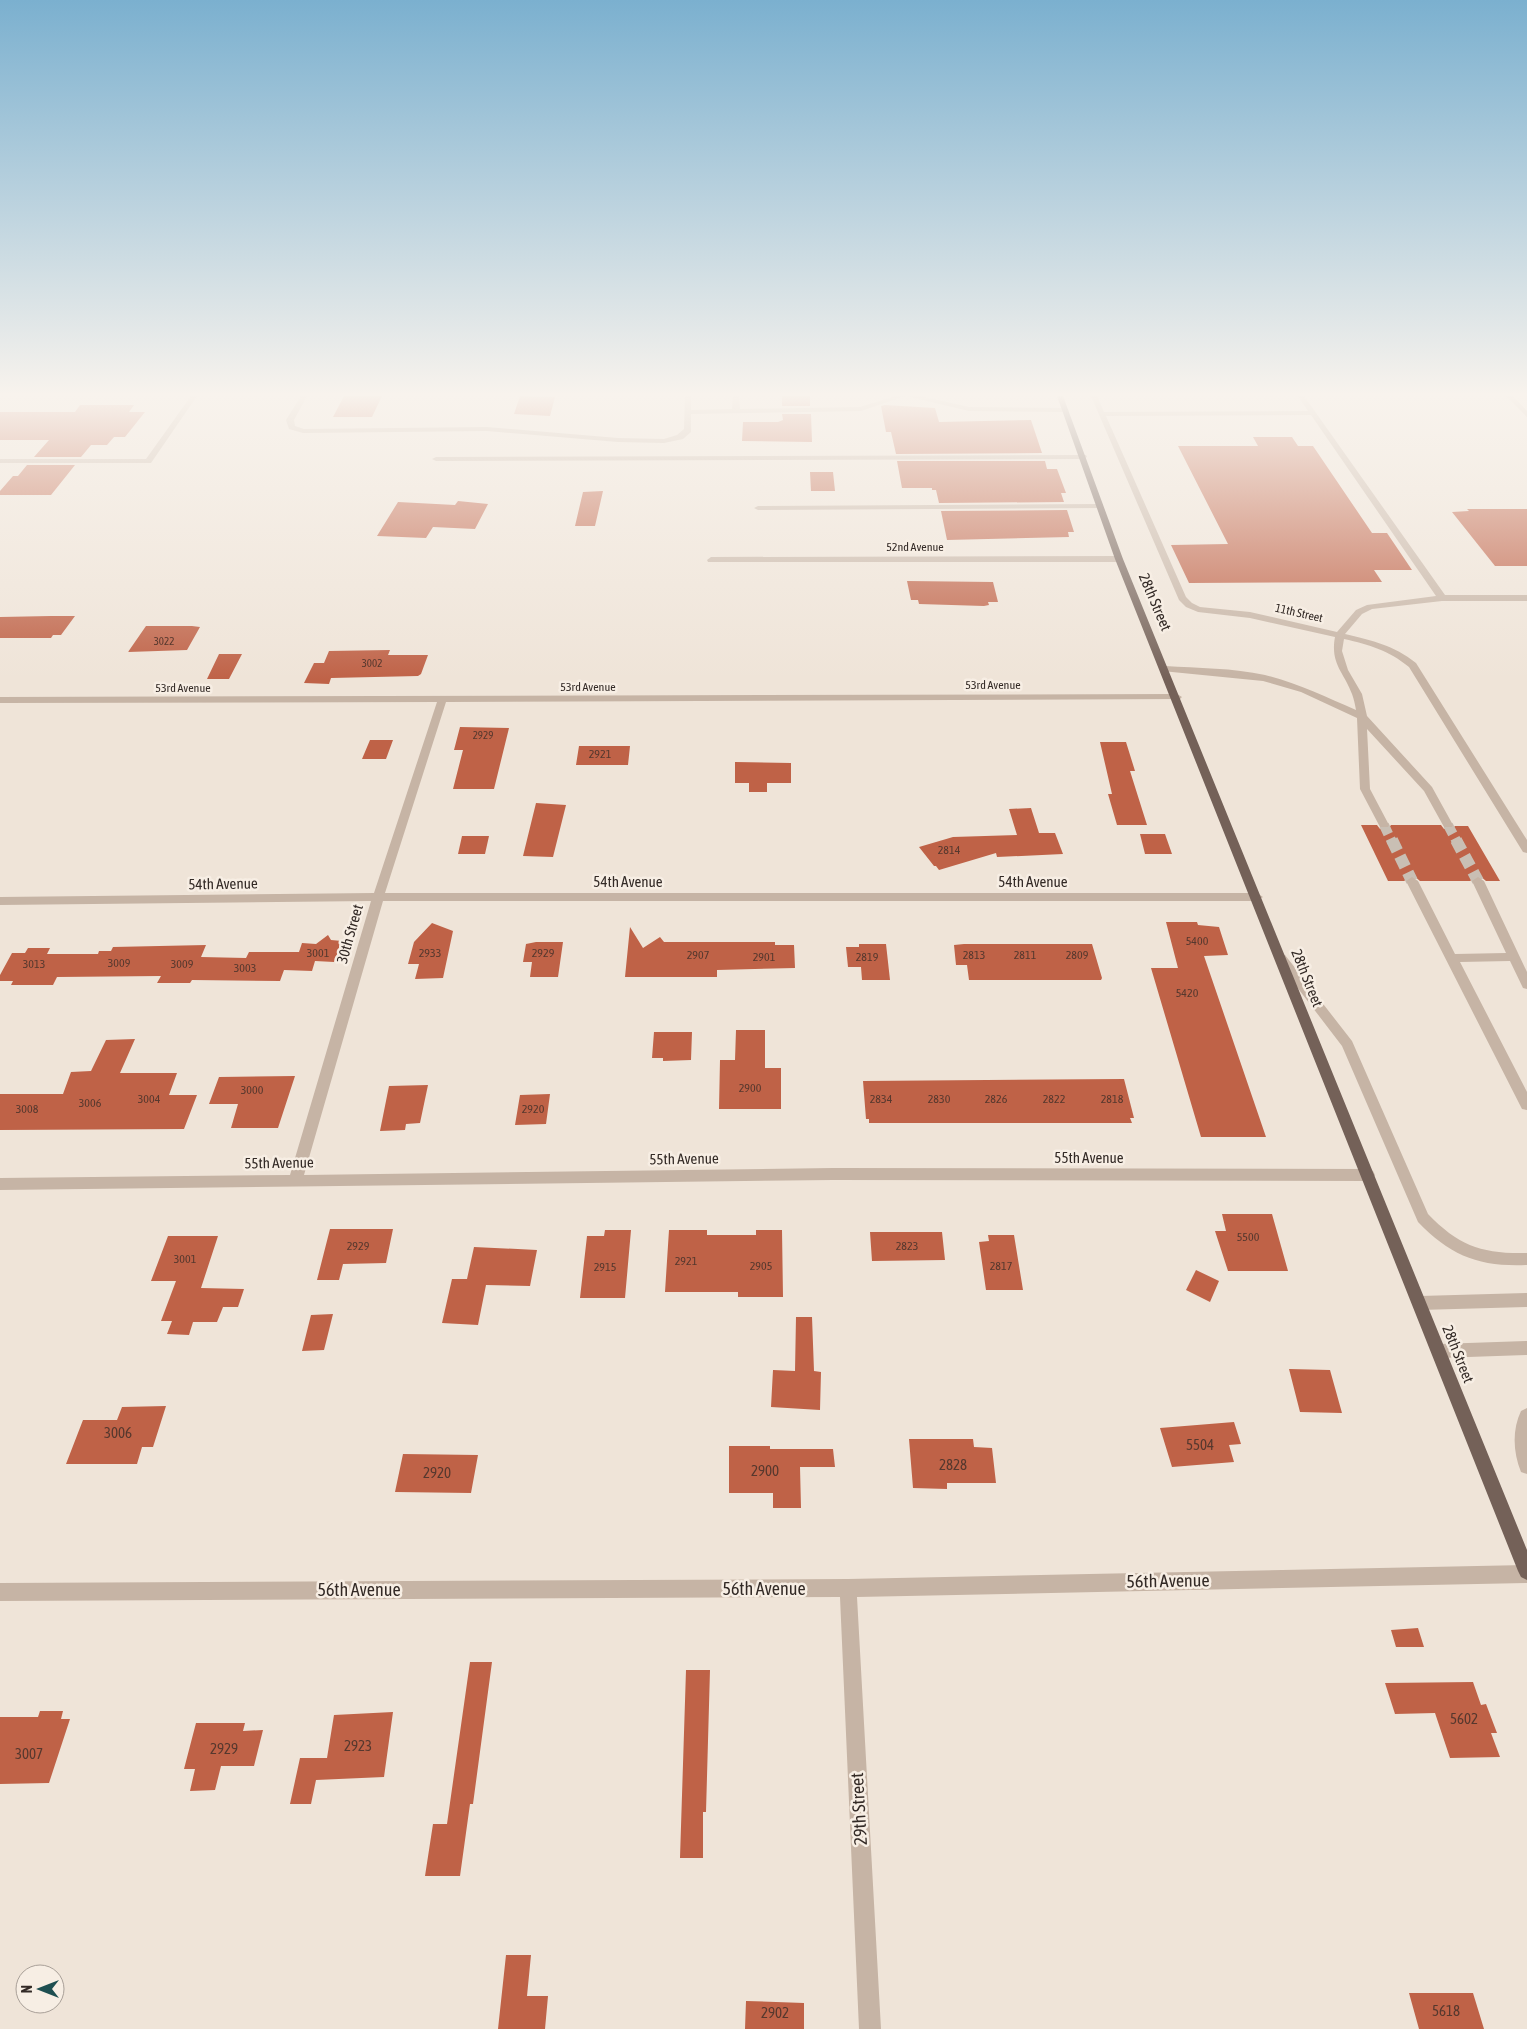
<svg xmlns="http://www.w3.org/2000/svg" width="1527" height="2029" viewBox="0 0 1527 2029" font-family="'Asap Condensed',sans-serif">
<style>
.building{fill:#bf6247}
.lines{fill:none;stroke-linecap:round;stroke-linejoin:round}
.minor-tunnel-far1{stroke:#c9bfb4;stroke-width:10;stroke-dasharray:10 5;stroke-linecap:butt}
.minor-tunnel{stroke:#c9bfb4;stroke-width:12;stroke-dasharray:12 6;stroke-linecap:butt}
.minor{fill:#c6b4a5;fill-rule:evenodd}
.major{fill:#746158;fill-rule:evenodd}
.labels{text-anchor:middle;stroke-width:5;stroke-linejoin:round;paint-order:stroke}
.far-number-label{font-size:11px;fill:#56382e}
.far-street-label{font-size:12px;fill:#332a26;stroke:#f7eee4}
.number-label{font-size:12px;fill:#56382e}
.street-label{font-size:15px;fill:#332a26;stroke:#f7eee4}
.near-number-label{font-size:15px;fill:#56382e}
.near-street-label{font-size:18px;fill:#332a26;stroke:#f7eee4}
</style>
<rect width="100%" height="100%" fill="#efe4d8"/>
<path class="building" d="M344,396H382L372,417H333Z
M520,396L555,397L550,416L514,414Z
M782,396H810V406H782Z
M80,405H134L129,412H145L125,437H114L107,445H91L81,457H34L49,440H0V412H75Z
M885,405L935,408L939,422L1031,420L1042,453L896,454L891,432H886L881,406Z
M782,414H811L812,442L742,441L743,422H778L783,420Z
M1253,437H1292L1298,446H1313L1372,533H1387L1412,570H1374L1382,582L1189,583L1171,545L1228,544L1178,446H1258Z
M897,461H1045L1047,469H1057L1066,493H1061L1064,502L939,503L936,490H932V488H902Z
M27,465H75L51,495H0V491L13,476H18Z
M810,472H833L835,491H811Z
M603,491L595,526H575L583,492Z
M458,501L488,504L475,529L433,527L426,538L377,536L398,502L455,505Z
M1467,509H1527V566H1495L1452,512L1469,511Z
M1067,510L1074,532H1068L1069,537L947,540L941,511Z
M907,581L993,582L998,602H988L989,605L984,606L919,604L918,600H911Z
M51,616H75L61,635H53L51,638H0V617Z
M146,626H192L200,627L187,650L128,652Z
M390,650L388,655H428L421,674L418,676L331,678L329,684L304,683L314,663H324L329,651Z
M219,654H242L229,679H207Z
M460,727L509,728L494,789H453L463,750H454Z
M370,740H393L386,759H362Z
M1100,742H1126L1135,771H1130L1147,825H1117L1108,794H1112Z
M579,746H630L628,765H576Z
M735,762L791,763V783H767V792H749V783H735Z
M536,803L566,805L553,857L523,856Z
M1031,808L1039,833H1055L1063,854L997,857L996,853L939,870L936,866H934L919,847L953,837L1017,835L1009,809Z
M1361,825H1377L1380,829H1388L1391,825H1441L1444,829H1452L1455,826H1468L1500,881H1486L1479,875L1470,881H1420L1413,875L1404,881H1388Z
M1140,834H1165L1172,854H1145Z
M462,836H489L485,854H458Z
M1166,922H1197L1198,925L1219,927L1228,955L1204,956L1266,1137H1201L1151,968H1178Z
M432,923L453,931L443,978L415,979L419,964H408L414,942Z
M630,927L643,948L660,937L664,942H775V945H794L795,968L717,970V977H625Z
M328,935L331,940L342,941L334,962L315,961L312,971L284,970L280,981L192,980L190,983H157L161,976L57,977L53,985H11L13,981H0V975L12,953H25L28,948H50L47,954H98L99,951H111L113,947L206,945L201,957L246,958L249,952H299L302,943L316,944Z
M536,942H563L558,977H530L532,962H523L526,944Z
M859,944H886L890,980H862L861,967H848L846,947H859Z
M964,944H1092L1102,978L1101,980H969L967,965H956L954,945Z
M736,1030H765V1068H781V1109H719L720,1060H735Z
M654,1032H692L691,1060L663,1061V1058H652Z
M135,1039L120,1073H177L169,1095H197L184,1129L0,1130V1094H63L71,1072L91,1071L106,1040Z
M295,1076L278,1128H231L238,1104H209L219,1077Z
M1124,1079L1134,1118H1130L1132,1123H869V1119H866L863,1081Z
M428,1085L420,1123L406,1124L405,1130L380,1131L389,1086Z
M550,1094L546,1124L515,1125L520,1095Z
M1222,1214H1272L1288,1271H1228L1215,1231H1226Z
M330,1229H393L386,1263L343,1264L339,1280H317Z
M605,1230H631L625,1298H580L587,1236H604Z
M669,1230H707V1235H756V1230H782L783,1297H738V1292H665Z
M870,1232H942L945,1260L872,1261Z
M988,1235H1014L1023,1290H986L979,1242L989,1241Z
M168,1236H218L201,1288L244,1289L238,1307H223L217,1322H193L189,1335L167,1334L172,1321H161L176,1281H151Z
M474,1247L537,1250L530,1286L486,1285L478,1325L442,1323L452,1279H467Z
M1196,1270L1219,1281L1210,1302L1186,1290Z
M333,1314L324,1350L302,1351L311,1315Z
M796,1317H812L814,1371L821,1372L820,1410L771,1407L773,1370L795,1371Z
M1289,1369L1330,1370L1342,1413L1300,1412Z
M166,1406L153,1447H142L137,1464H66L83,1420H117L122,1407Z
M1234,1422L1241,1444L1229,1445L1234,1462L1172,1467L1160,1428Z
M909,1439H973L974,1447L992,1448L996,1483H947V1489L913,1488Z
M729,1446H770V1449H833L835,1467H800L801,1508H773V1493H729Z
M403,1454L478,1455L471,1493L395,1492Z
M1418,1628L1424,1647H1396L1391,1630Z
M470,1662H492L473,1804H470L460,1876H425L433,1824H447Z
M686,1670H710L706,1812H703V1858H680Z
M1473,1682L1481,1705L1486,1704L1497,1733H1491L1500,1757L1450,1758L1435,1713L1395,1714L1385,1683Z
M40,1711H63L61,1719H70L49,1783L0,1784V1717H38Z
M393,1712L384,1777L316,1780L311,1804H290L300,1758H327L334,1715Z
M196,1723H245L243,1731L263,1730L254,1766H221L215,1790L190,1791L195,1769H184Z
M506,1955H531L527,1996H548L545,2029H498Z
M1409,1993H1473L1484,2029H1419Z
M746,2001L804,2003V2029H745Z"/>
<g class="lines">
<path class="minor-tunnel-far1" d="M1384,825L1392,842
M1448,825L1457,842"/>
<path class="minor-tunnel" d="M1392,840L1412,881
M1456,840L1478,881"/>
<path class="minor" d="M191,396H197L151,463H0V459H146Z
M301,396H307L294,420L295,426L304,429L487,427L618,438L664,439L677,435L684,429L685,396H691V410L732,409L733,396H739L740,409L860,407L896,396H905L861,411L691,414V432L683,439L664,443L618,442L487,431L303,433L289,429L286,420Z
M909,396H920L969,407L1065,408L1069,410L1065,412L969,411L910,397Z
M1091,396H1097L1104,412L1308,411L1298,396H1304L1445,595H1527V601H1442L1372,609L1362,614L1345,634C1374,641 1393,645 1416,663L1527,840V853L1523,852L1409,667C1388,650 1370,645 1344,639L1342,651L1348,670L1362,694L1367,716L1432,787L1453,825L1452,827H1444L1424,791L1367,729L1370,789L1389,825L1388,827H1380L1360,789L1357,718L1301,692L1263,681L1162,671V667L1165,666C1198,668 1233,668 1265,675C1297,683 1326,697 1356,710C1355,705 1354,699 1352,694C1344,672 1330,664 1335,637L1250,618L1198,612L1186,607L1179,600ZM1311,415L1436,596L1367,605L1356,610L1337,632L1250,612L1200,607L1192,603L1186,597L1106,416Z
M1506,396H1513L1527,411V417Z
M1086,455L1087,457L1083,459L436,461L432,459L436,457Z
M1100,504H1103V508L758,510L754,508L758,506Z
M711,557L1119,556L1123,559L1119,562H708L707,560Z
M1177,694L1182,697L1180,699L446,702L385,893H1257L1263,897L1257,901H383L304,1175L833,1168L1368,1169L1373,1171L1375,1175L1373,1179L1368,1181L833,1180L0,1190V1178L290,1175L371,901L0,905V897L374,893L437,702L0,703V697Z
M1412,877L1418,881L1455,954L1506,953L1472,881L1478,877L1484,881L1527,972V989L1523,988L1510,961L1460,962L1527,1092V1110L1522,1109L1406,881Z
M1281,954L1285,955L1352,1041L1428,1214C1459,1246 1482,1254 1527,1253V1265C1479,1267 1451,1256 1418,1222L1342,1046L1277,961L1275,958Z
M1527,1293V1307L1420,1310L1415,1308L1412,1303L1415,1298L1420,1296Z
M1527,1341V1355L1439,1358L1434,1356L1431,1351L1434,1346L1439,1344Z
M1527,1408V1474L1521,1472C1513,1452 1512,1430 1521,1411Z
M1527,1565V1583L857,1597L881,2029H859L840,1597L0,1601V1583L848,1579Z"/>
<path class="major" d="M1057,396H1063L1123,559L1527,1550V1580L1521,1577L1518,1571L1115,559Z"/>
</g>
<linearGradient id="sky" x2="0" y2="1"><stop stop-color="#7bb0cf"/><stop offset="0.58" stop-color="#f8f3ed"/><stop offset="1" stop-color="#f8f3ed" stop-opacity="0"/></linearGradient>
<rect width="1527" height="680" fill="url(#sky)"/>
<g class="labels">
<g class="far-number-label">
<text x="164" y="645">3022</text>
<text x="372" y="667">3002</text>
<text x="483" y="739">2929</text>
</g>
<g class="far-street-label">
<text x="915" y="551">52nd Avenue</text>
<text transform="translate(1299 613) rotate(13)" y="4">11th Street</text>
<text x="993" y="689">53rd Avenue</text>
<text x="588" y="691">53rd Avenue</text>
<text x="183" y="692">53rd Avenue</text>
</g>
<g class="number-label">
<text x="600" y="758">2921</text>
<text x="949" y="854">2814</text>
<text x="1197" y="945">5400</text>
<text x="318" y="957">3001</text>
<text x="430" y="957">2933</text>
<text x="543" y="957">2929</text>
<text x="698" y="959">2907</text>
<text x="974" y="959">2813</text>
<text x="1025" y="959">2811</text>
<text x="1077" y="959">2809</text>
<text x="764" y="961">2901</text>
<text x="867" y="961">2819</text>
<text x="119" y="967">3009</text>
<text x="34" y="968">3013</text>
<text x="182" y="968">3009</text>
<text x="245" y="972">3003</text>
<text x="1187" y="997">5420</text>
<text x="750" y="1092">2900</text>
<text x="252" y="1094">3000</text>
<text x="149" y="1103">3004</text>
<text x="881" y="1103">2834</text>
<text x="939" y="1103">2830</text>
<text x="996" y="1103">2826</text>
<text x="1054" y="1103">2822</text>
<text x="1112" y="1103">2818</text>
<text x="90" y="1107">3006</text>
<text x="27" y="1113">3008</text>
<text x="533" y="1113">2920</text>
<text x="1248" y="1241">5500</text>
<text x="358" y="1250">2929</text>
<text x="907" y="1250">2823</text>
<text x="185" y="1263">3001</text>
<text x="686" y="1265">2921</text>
<text x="761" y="1270">2905</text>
<text x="1001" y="1270">2817</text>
<text x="605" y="1271">2915</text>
</g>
<g class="street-label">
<text transform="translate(1155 602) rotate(67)" y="5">28th Street</text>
<text x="628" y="887">54th Avenue</text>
<text x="1033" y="887">54th Avenue</text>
<text transform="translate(223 884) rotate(-1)" y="5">54th Avenue</text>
<text transform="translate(350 934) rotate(-74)" y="5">30th Street</text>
<text transform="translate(1307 978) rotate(68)" y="5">28th Street</text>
<text x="1089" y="1163">55th Avenue</text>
<text transform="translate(684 1159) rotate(-1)" y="5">55th Avenue</text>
<text transform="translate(279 1163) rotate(-1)" y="5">55th Avenue</text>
<text transform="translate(1458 1354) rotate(68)" y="5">28th Street</text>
</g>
<g class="near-number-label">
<text x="118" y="1438">3006</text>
<text x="1200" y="1450">5504</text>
<text x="953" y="1470">2828</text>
<text x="765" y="1476">2900</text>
<text x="437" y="1478">2920</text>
<text x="1464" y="1724">5602</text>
<text x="358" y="1751">2923</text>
<text x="224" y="1754">2929</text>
<text x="29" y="1759">3007</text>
<text x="1446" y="2016">5618</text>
<text x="775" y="2018">2902</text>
</g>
<g class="near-street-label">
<text transform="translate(1168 1581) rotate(-1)" y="6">56th Avenue</text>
<text x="764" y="1595">56th Avenue</text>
<text x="359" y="1596">56th Avenue</text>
<text transform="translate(859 1809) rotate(-93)" y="6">29th Street</text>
</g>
</g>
<g transform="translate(40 1989) rotate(270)"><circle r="24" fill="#f7eee4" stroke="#a9a098"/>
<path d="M0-4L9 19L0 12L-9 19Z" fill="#1e4f51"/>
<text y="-8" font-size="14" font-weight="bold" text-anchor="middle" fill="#332a26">N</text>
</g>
</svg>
